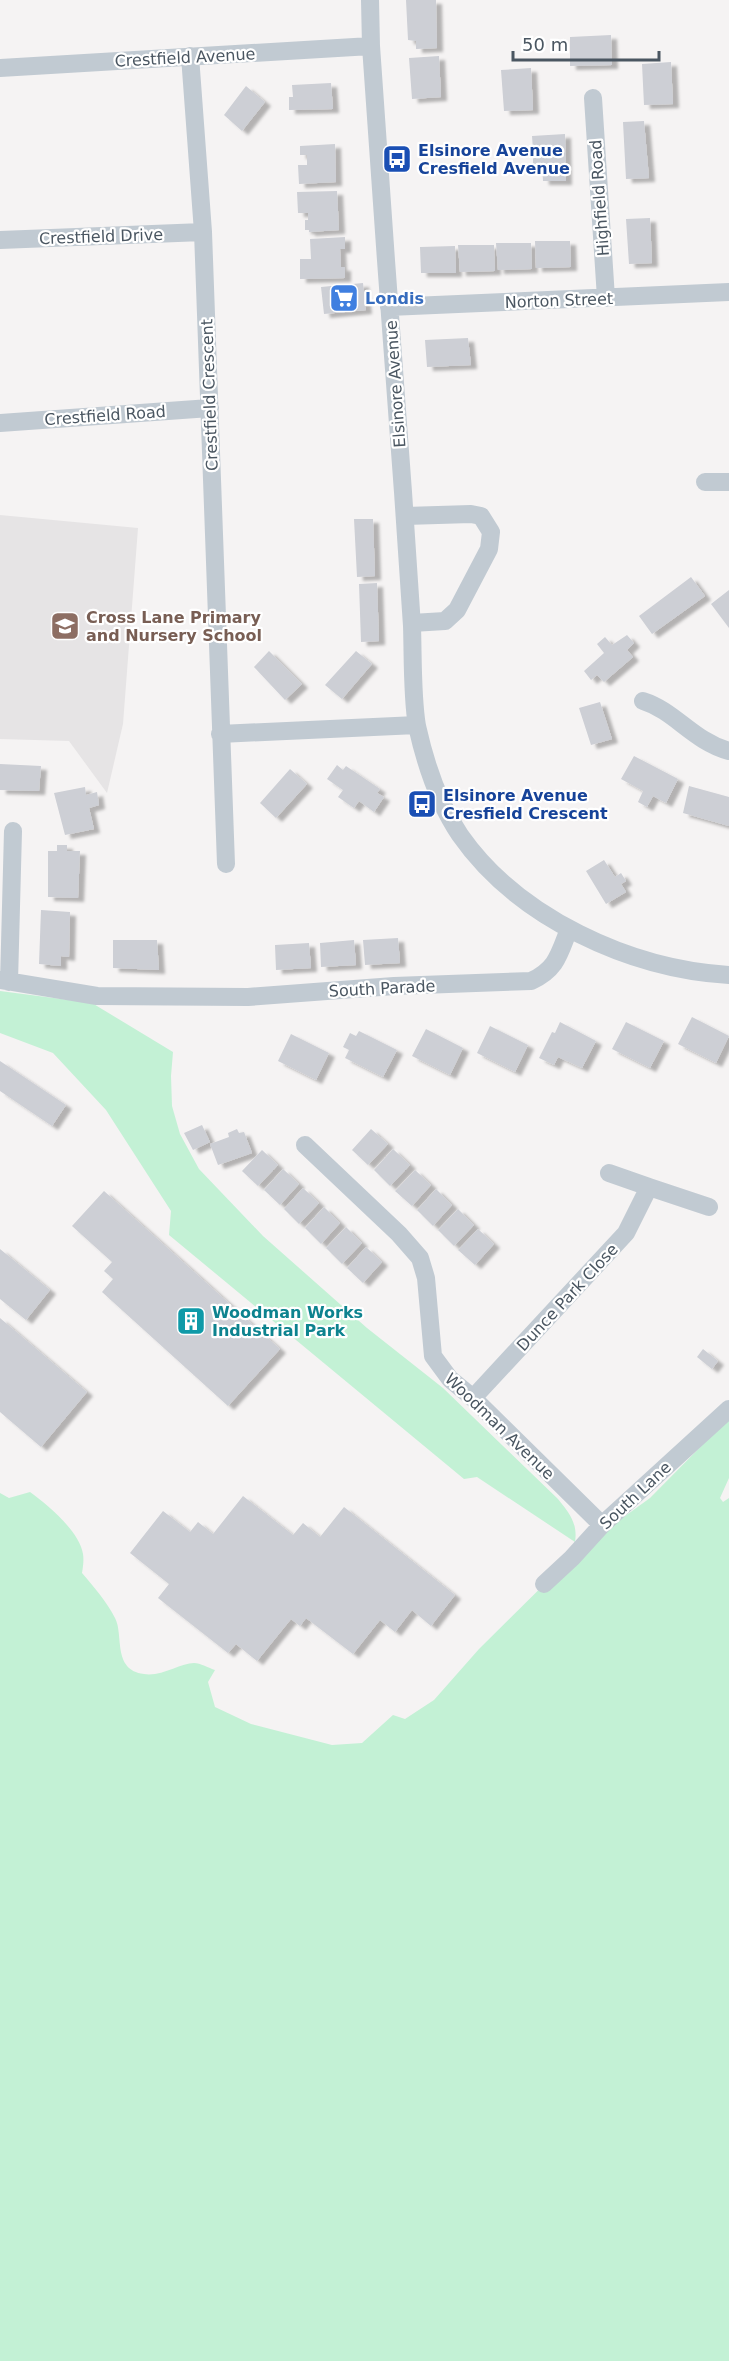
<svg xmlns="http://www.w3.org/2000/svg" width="729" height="2361" viewBox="0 0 729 2361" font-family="'DejaVu Sans',sans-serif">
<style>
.education{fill:#e6e4e5}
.green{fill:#c3f1d5}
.building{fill:#cdcfd5;filter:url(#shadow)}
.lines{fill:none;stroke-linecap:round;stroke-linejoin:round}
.minor{stroke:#c1cad2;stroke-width:18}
.labels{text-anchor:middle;stroke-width:4.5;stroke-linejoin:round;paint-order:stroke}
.street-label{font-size:16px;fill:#4a5661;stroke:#fff}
.transit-label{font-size:16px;font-weight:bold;fill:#164399;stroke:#fff;text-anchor:start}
.shop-label{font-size:16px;font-weight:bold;fill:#366cbe;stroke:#fff;text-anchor:start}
.education-label{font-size:16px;font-weight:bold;fill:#785e54;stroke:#fff;text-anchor:start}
.culture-label{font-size:16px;font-weight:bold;fill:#0d838f;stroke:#fff;text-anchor:start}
</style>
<defs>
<filter id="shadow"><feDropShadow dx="6" dy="4" stdDeviation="1.5" flood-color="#0004"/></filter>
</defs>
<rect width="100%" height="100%" fill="#f5f3f3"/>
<path class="education" d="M0,515L138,528L123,724L107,793L69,741L0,739Z"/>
<path class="green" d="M0,991L92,1003L173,1052L171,1076L172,1106L180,1134L199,1169L263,1236L367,1328L443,1388L558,1499C569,1513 578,1523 575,1542L477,1477L464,1479L169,1235L171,1211L106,1110L53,1053L0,1033Z
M729,1418V1478L720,1498L723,1502L729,1498V2361H0V1493L9,1498L30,1492C47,1504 80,1532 83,1554C84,1560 83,1567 82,1573C94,1587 107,1602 115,1618C124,1635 112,1670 144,1674C161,1677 181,1663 194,1663C200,1663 209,1668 215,1670L208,1682L215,1707L251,1724L332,1745L362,1743L393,1715L405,1719L434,1700L479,1649L581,1548L650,1498Z"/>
<path class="building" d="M406,0H436L437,48L416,49V41L408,40Z
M611,35L612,65L570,66V37Z
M439,56L441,97L412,99L409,58Z
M671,62L673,104L644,105L642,64Z
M531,68L533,110L504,111L501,70Z
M331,83L333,109L289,110V97H293L292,85Z
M246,86L265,102L242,131L224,115Z
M644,121L649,178L626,179L623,122Z
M565,134L566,181H543L542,164H533V152L542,150H533L532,136Z
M335,144L336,182L299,184L298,165H307V155H300V146Z
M337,191L339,230L309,232V230H305V220H308V213H298L297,192Z
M650,218L652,263L629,264L626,219Z
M345,237V249H340L341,267H345V278L300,279V259H311L310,239Z
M535,241H570L571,267L536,268Z
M496,243H531L532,269L498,270Z
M458,245H494L495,271L460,272Z
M455,246L456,273H421L420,247Z
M363,283L366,310L324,314L321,287Z
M468,338L471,365L427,367L425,340Z
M354,519H373L375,576L357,577Z
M691,577L705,596L652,634L639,616Z
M377,583L379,641L361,642L359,584Z
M729,590V628L711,604Z
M627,635L634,643L627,650L633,657L604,682L597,675L591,680L584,671L604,653L597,644L605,637L612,645Z
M269,651L302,684L285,700L254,667Z
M356,651L372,664L342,699L325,685Z
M600,702L612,739L591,745L579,708Z
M634,756L678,779L666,803L653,796L647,807L638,802L643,791L621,779Z
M0,764L41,766L39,791L0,790Z
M337,765L343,770L346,766L380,789L377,793L384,797L374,812L359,801L354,808L338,797L343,790L327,779Z
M290,769L307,784L276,818L260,803Z
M689,786L729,797V826L683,813Z
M85,787L86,795L97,792L99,805L89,808L94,829L65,835L54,793Z
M57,845H67V851H80L78,898L48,897V851H57Z
M604,860L615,877L621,873L626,881L621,884L626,892L606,904L586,871Z
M41,910L70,912L69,957L61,956V966L39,964Z
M398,938L400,963L365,965L363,940Z
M113,940H157L159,970L113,968Z
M354,940L356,965L321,967L320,943Z
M309,943L311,968L276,970L275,945Z
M692,1017L729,1036L716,1063L678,1044Z
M560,1022L596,1041L582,1068L558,1057L554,1065L539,1058L552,1032L555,1033Z
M626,1022L664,1041L650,1068L612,1049Z
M490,1026L528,1045L515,1072L477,1053Z
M426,1029L463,1048L450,1075L412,1056Z
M359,1031L397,1050L383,1077L345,1058L349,1050L343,1047L350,1033L356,1036Z
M291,1034L329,1053L316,1080L278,1061Z
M0,1061L66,1105L52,1126L0,1091Z
M202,1125L210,1142L193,1150L184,1133Z
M237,1129L239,1133L244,1132L252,1153L218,1165L210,1144L229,1137L228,1133Z
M371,1129L388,1144L368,1165L352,1150Z
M393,1149L410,1165L390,1186L374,1170Z
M262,1150L278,1165L258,1186L242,1171Z
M283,1169L299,1184L280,1205L264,1190Z
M415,1170L431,1185L412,1206L395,1191Z
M303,1188L319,1203L299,1224L284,1209Z
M436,1189L452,1205L433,1226L417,1210Z
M104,1191L280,1349L228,1406L102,1292L113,1279L104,1271L112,1262L72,1226Z
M324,1207L340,1223L321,1244L305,1228Z
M458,1209L474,1225L454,1246L438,1230Z
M346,1227L362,1243L342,1264L326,1248Z
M478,1229L494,1244L475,1265L458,1250Z
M366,1247L382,1262L363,1283L347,1268Z
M0,1249L50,1290L26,1320L0,1299Z
M0,1318L87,1392L41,1447L0,1412Z
M703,1349L718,1361L712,1369L697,1357Z
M243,1496L293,1535L303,1523L320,1537L344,1507L455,1595L431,1626L412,1610L395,1632L380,1620L353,1654L306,1618L300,1626L291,1619L257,1661L236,1644L228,1653L158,1598L169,1584L130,1553L163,1511L190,1532L198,1522L213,1534Z"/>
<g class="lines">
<path class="minor" d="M370,0L371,46C381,195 392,343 403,492C406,536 409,581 412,626C413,656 412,697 417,726C425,762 439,804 460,835C518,918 630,969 729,975
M190,56L203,232L226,864
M0,68L371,46
M593,98L606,298
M0,240L203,232
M389,307L729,292
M0,423L210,408
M705,482H729
M405,516L471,514L481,516L491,532L489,549L457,610L445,621L412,623
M643,701C675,711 693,741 729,751
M220,734L417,725
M0,980L97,996L248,997L394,986L531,981C557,969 559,954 569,929
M9,982L13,831
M305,1145L399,1234L420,1258L426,1278L433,1356L450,1379L473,1398L602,1525
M649,1187L709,1207
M473,1398L626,1233L649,1187L609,1173
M544,1584L572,1558L602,1525L729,1409"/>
</g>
<defs>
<g id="bus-square" transform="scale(1.5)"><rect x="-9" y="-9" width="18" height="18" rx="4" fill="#1a4fb4" stroke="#fff"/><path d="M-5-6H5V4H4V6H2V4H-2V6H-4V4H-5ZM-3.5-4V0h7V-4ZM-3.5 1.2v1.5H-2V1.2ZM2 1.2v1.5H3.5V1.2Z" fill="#fff"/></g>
<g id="supermarket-square" transform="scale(1.5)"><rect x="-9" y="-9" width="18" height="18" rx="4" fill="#3f7fe0" stroke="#fff"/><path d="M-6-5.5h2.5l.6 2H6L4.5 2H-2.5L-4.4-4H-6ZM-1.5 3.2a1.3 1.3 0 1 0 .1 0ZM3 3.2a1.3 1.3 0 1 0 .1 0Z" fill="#fff"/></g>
<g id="school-square" transform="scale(1.5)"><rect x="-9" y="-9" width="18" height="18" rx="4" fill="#8d6e63" stroke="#fff"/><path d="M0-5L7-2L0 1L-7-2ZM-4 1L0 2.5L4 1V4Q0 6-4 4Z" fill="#fff"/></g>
<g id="building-square" transform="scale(1.5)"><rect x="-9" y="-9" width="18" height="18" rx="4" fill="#0f9aa8" stroke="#fff"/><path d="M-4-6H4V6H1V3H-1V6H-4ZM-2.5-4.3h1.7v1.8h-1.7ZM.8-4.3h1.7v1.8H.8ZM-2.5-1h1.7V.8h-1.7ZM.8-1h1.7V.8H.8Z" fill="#fff"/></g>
</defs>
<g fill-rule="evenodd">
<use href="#bus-square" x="397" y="159"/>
<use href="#supermarket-square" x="344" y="298"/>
<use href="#school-square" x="65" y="626"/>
<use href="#bus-square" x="422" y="804"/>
<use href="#building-square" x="191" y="1321"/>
</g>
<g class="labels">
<g class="street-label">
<text transform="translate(185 57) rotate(-3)" y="6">Crestfield Avenue</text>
<text transform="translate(599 198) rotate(-94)" y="6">Highfield Road</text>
<text transform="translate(101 236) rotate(-2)" y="6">Crestfield Drive</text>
<text transform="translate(559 300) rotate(-2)" y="6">Norton Street</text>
<text transform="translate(395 384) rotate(-94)" y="6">Elsinore Avenue</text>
<text transform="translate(209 395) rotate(-92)" y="6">Crestfield Crescent</text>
<text transform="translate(105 415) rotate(-4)" y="6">Crestfield Road</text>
<text transform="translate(382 988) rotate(-3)" y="6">South Parade</text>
<text transform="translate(567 1297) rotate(-47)" y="6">Dunce Park Close</text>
<text transform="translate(500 1426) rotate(44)" y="6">Woodman Avenue</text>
<text transform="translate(635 1495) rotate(-43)" y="6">South Lane</text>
</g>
<g class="transit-label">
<text x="418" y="156">Elsinore Avenue<tspan x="418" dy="18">Cresfield Avenue</tspan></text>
<text x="443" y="801">Elsinore Avenue<tspan x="443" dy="18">Cresfield Crescent</tspan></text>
</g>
<g class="shop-label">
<text x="365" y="304">Londis</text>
</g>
<g class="education-label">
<text x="86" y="623">Cross Lane Primary<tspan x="86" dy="18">and Nursery School</tspan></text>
</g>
<g class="culture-label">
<text x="212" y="1318">Woodman Works<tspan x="212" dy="18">Industrial Park</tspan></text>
</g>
</g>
<path d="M513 51v9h146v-9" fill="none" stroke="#4a5661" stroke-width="3"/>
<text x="522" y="51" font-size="18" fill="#4a5661" stroke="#ffffff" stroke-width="4.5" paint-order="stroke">50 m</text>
</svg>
